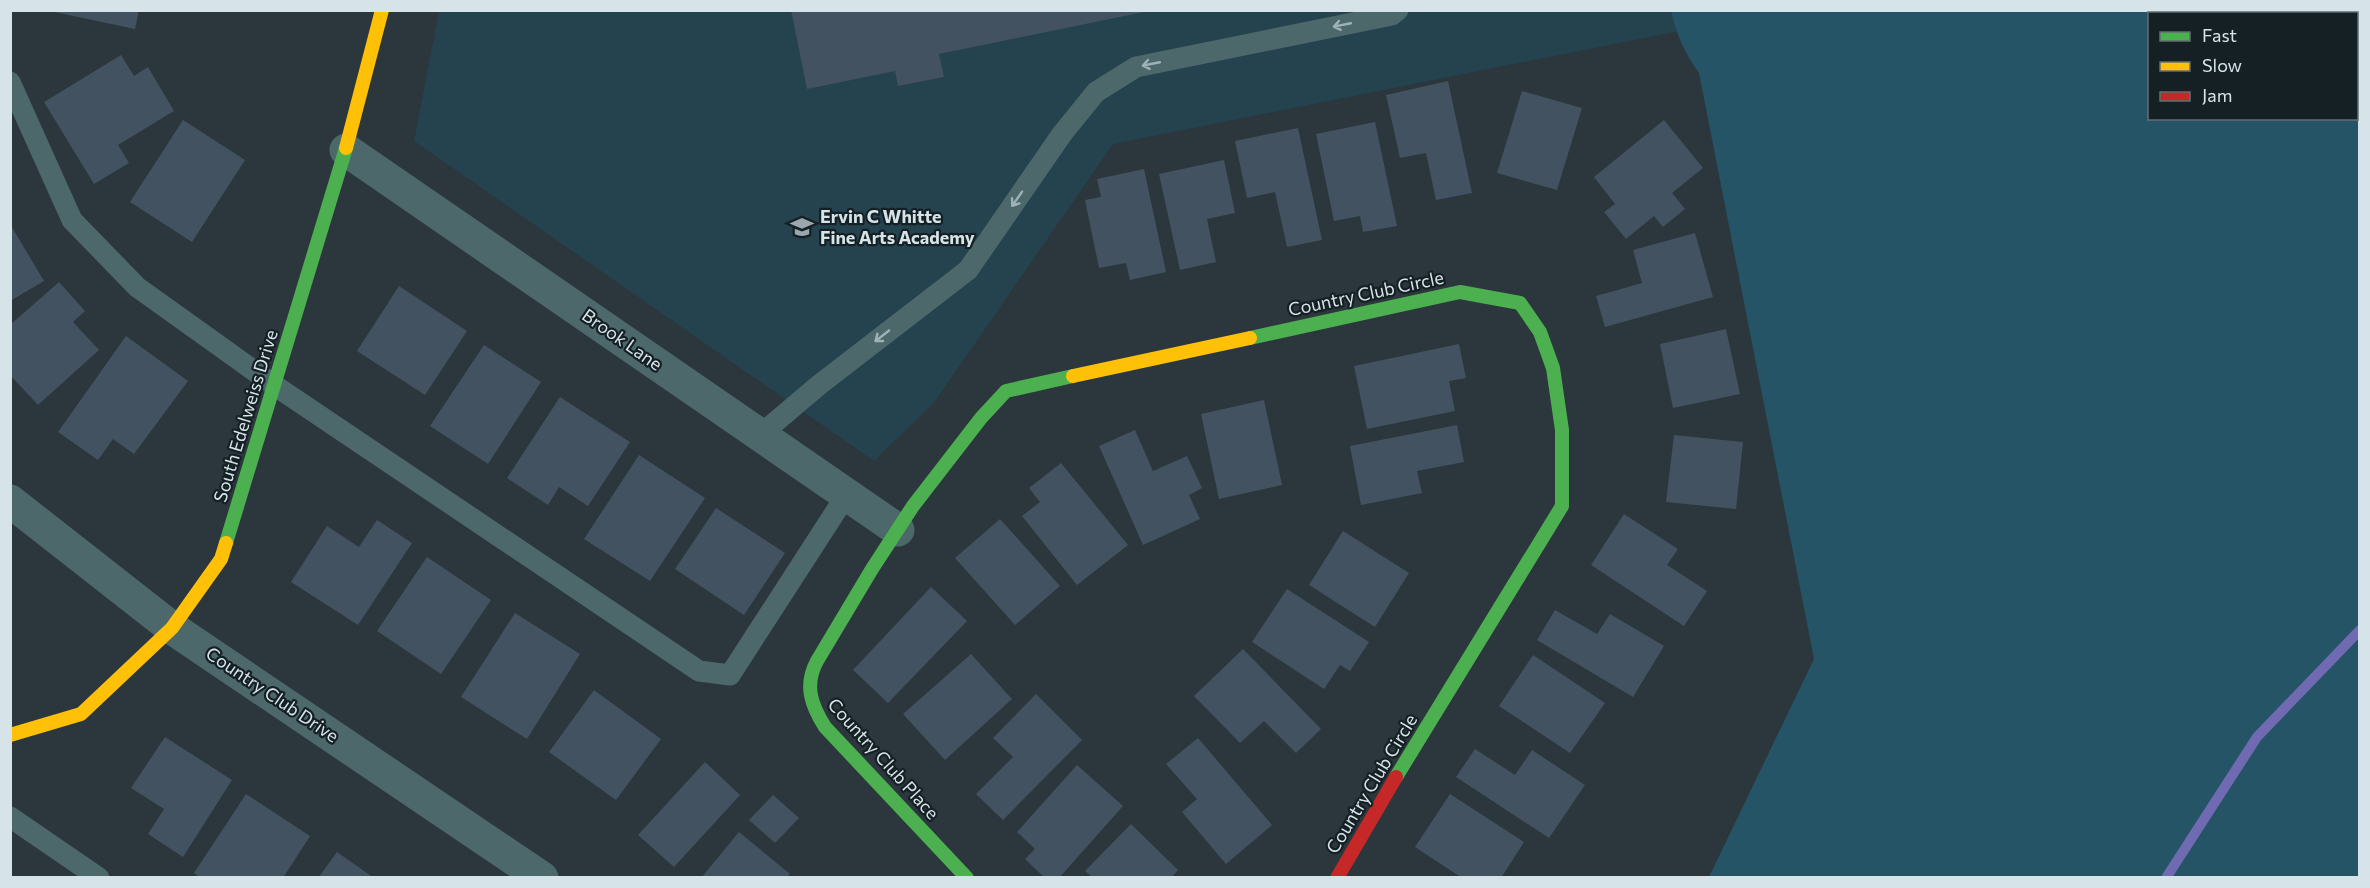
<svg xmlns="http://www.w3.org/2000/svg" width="2370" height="888" viewBox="0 0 2370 888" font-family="Commissioner,sans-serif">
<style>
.built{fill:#25424f}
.green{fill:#255467;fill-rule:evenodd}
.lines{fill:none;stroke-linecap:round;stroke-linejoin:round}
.stream{stroke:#706ab3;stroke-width:10}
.building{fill:#435260}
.lane{stroke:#4c686a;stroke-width:21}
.street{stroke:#4c686a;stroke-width:33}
.fast{stroke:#4caf50;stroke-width:14}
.slow{stroke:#ffc107;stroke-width:14}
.jam{stroke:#c62828;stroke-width:14}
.oneway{stroke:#9fb2b7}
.labels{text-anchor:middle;stroke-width:4.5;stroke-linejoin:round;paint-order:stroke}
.poi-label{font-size:18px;font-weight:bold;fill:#d6e4ea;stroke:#152024;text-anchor:start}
.street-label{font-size:18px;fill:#d6e4ea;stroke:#152024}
</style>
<rect width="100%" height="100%" fill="#2b373c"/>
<path class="built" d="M1685,10L1689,29L1113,144L933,404L874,461L414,141L439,11Z"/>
<path class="green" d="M1671,11H2359V877H1709L1814,659L1699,73C1685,54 1676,33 1671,11ZM2150,14H2356V118H2150Z"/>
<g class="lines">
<path class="stream" d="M2166,878L2257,737L2360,630"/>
</g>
<path class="building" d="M45,10H139L135,29Z
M791,10H1144V12L939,54L944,77L898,86L895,71L807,89Z
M121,55L134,76L148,67L174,111L118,145L129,163L94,184L44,102Z
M1448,81L1472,193L1436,200L1426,153L1400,158L1386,95Z
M1522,91L1582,108L1557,190L1497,173Z
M183,120L245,160L192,242L130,202Z
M1664,120L1703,168L1672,193L1685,209L1663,227L1654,216L1626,239L1604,212L1615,204L1594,177Z
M1375,122L1397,226L1363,232L1360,216L1334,221L1316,134Z
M1298,128L1322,240L1287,247L1275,192L1247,198L1235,141Z
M1224,160L1235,213L1207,219L1216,262L1180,270L1159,174Z
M1144,169L1166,272L1130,280L1126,263L1099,268L1085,200L1101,197L1097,179Z
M10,224L44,281L10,301Z
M1695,233L1713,297L1605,327L1596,296L1642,283L1633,250Z
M59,282L85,311L73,322L99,350L38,405L10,375V325Z
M399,286L467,331L425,395L357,351Z
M1726,329L1740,394L1673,408L1660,344Z
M126,336L188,381L134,454L113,439L98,460L58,432Z
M1459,344L1466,378L1449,381L1455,411L1367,429L1354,366Z
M484,345L541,382L488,464L430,426Z
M560,397L630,442L588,506L559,487L548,505L507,478Z
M1264,400L1282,485L1219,499L1201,414Z
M1457,425L1464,462L1417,471L1422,493L1361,505L1350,446Z
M1135,430L1153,471L1187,456L1202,488L1189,495L1200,519L1143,545L1099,446Z
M1674,435L1743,442L1736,509L1666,502Z
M639,455L705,498L650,581L584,539Z
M1061,463L1128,545L1077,585L1022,516L1040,502L1029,488Z
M716,508L785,553L744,615L675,569Z
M1624,514L1678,549L1667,565L1707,591L1684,626L1591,565Z
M1000,519L1060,586L1015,625L955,558Z
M377,520L412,543L358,625L291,582L327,526L359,547Z
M1343,531L1409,573L1375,627L1309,585Z
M427,557L491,600L441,674L377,631Z
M931,587L967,621L888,703L853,670Z
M1287,589L1369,642L1350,671L1340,665L1324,689L1252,642Z
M1555,610L1597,634L1610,614L1664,646L1633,697L1537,640Z
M515,613L580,654L527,739L461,697Z
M1243,649L1321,729L1296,753L1264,721L1240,743L1194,696Z
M971,654L1012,699L945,760L903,714Z
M1533,655L1605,703L1570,753L1499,706Z
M594,690L661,739L616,800L549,752Z
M1036,694L1082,740L1003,820L976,794L1013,757L993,738Z
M165,737L232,780L183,857L148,834L164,809L131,788Z
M1198,738L1272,825L1226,864L1182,812L1197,799L1166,764Z
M1475,749L1515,775L1532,750L1585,785L1549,838L1456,777Z
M705,762L740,795L674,867L638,835Z
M1077,765L1123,806L1059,878H1045L1025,859L1035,849L1017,832Z
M246,794L310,836L283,878H200L194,873Z
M1450,794L1524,842L1501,878H1462L1415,847Z
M773,795L799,818L775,843L749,820Z
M1131,824L1178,870L1171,878H1093L1085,871Z
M739,832L790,874L786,878H701Z
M337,852L374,878H318Z"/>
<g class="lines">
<path class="lane" d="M10,82L72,220L137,287L274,385L699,671L730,675L847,494
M760,435L819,385L968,270L1062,134L1096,92L1136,67L1392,15L1398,10
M10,817L99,878"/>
<path class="street" d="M346,150L898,530
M10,501L172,628L542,878"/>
<path class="fast" d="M1250,338L1460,292L1520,303L1540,332L1553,368L1562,430V506L1396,777
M226,543L346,148
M967,878L825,727C811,705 804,685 817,661L872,569L913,506L981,418L1006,391L1073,376"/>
<path class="slow" d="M346,148L382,10
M1073,376L1250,338
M10,735L81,714L172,628L221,559L226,543"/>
<path class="jam" d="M1337,878L1396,777"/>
</g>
<defs><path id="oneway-shaft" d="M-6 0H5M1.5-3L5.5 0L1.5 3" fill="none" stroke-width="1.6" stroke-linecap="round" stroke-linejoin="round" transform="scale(1.5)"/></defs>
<g class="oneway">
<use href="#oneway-shaft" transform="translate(1342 25) rotate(169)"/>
<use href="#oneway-shaft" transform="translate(1151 64) rotate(169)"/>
<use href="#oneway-shaft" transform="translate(1017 199) rotate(125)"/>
<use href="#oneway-shaft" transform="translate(882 336) rotate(142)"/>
</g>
<defs>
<g id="school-bare" transform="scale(1.8)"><path d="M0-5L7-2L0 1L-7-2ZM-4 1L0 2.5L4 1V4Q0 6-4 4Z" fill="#9aa7ad" stroke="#152024" stroke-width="2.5" paint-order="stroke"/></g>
</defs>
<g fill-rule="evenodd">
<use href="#school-bare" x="802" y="227"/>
</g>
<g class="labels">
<g class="poi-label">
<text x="820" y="223">Ervin C Whitte<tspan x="820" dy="21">Fine Arts Academy</tspan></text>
</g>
<g class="street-label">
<text transform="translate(1366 294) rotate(-12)" y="6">Country Club Circle</text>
<text transform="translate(622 340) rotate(35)" y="6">Brook Lane</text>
<text transform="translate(246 416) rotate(-73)" y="6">South Edelweiss Drive</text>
<text transform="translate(272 695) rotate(34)" y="6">Country Club Drive</text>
<text transform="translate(883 759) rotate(48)" y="6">Country Club Place</text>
<text transform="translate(1372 784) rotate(-59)" y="6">Country Club Circle</text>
</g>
</g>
<rect width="2370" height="888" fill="none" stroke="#d6e4ea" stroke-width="24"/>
<rect x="2148" y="12" width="210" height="108" fill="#152024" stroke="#626e73" stroke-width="1.5"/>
<rect x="2160" y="32" width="30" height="9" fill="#4caf50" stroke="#626e73" stroke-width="1.5"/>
<text x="2202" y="42" font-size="18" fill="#d6e4ea">Fast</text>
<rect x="2160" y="62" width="30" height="9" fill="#ffc107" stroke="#626e73" stroke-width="1.5"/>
<text x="2202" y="72" font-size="18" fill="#d6e4ea">Slow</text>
<rect x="2160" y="92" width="30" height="9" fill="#c62828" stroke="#626e73" stroke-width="1.5"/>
<text x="2202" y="102" font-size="18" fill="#d6e4ea">Jam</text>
</svg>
